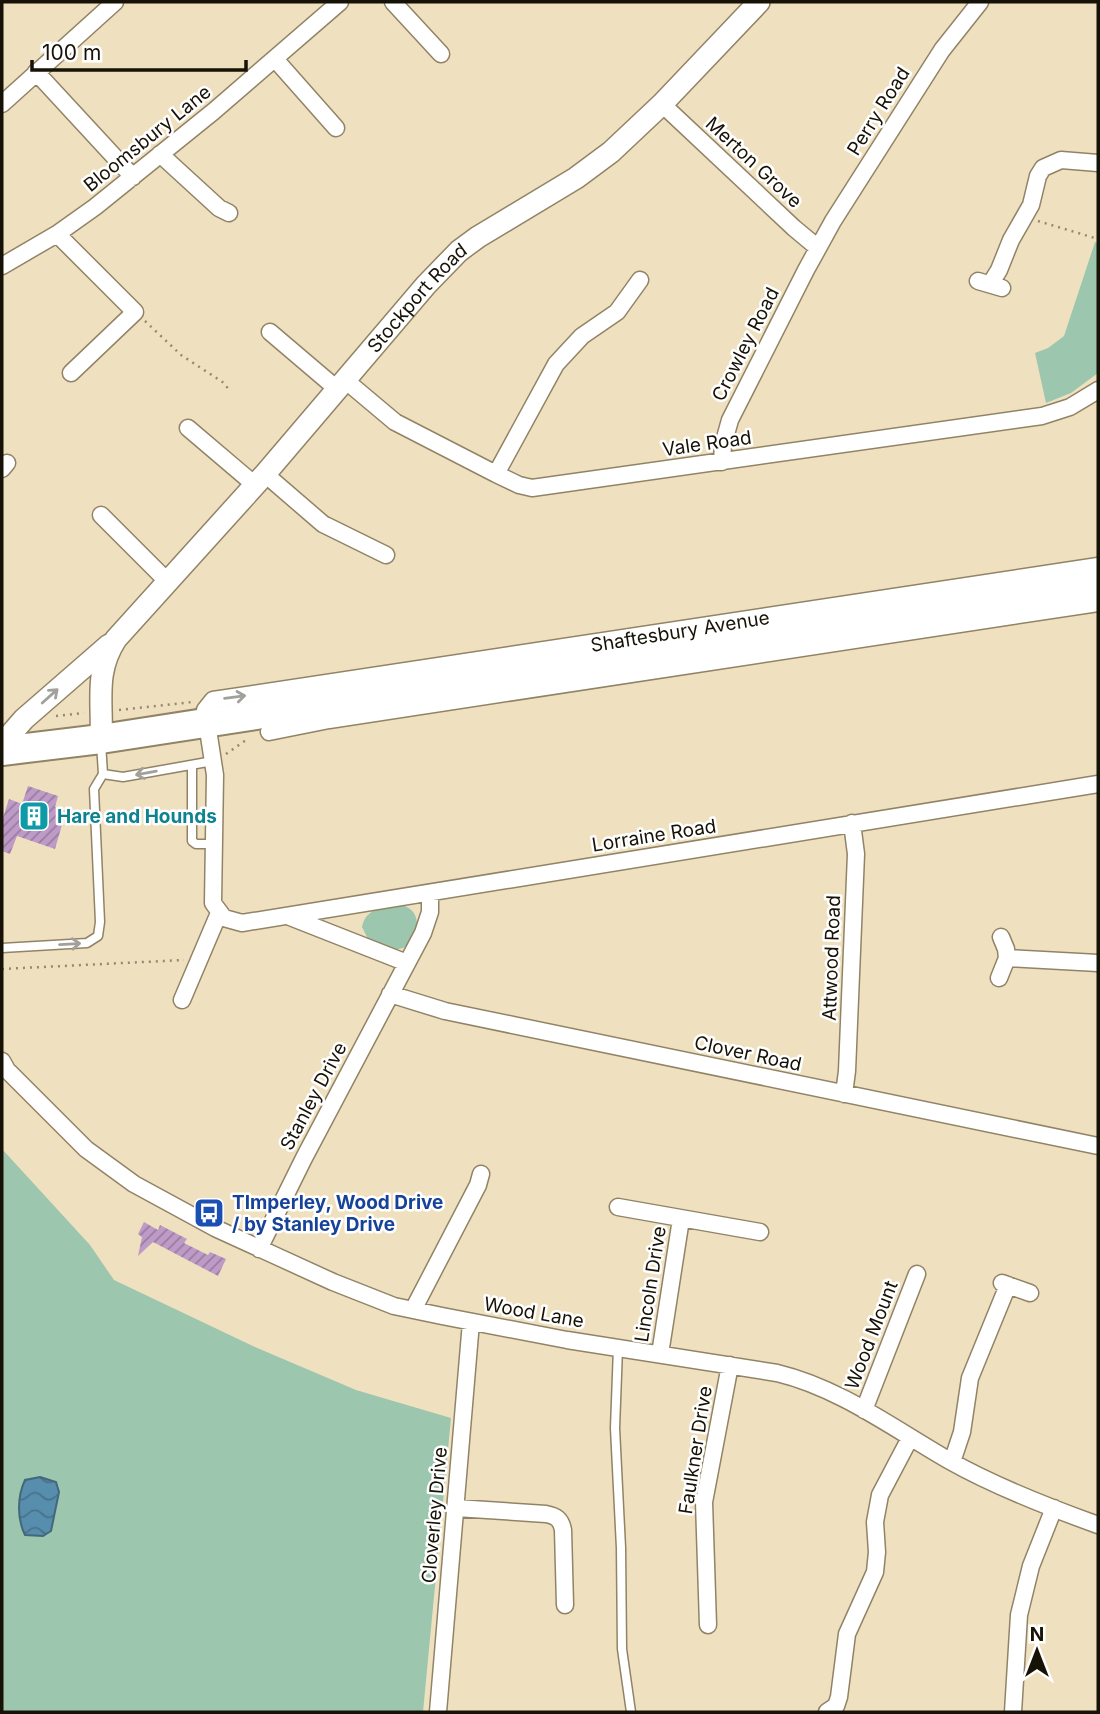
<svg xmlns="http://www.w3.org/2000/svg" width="1100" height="1714" viewBox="0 0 1100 1714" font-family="Inter,sans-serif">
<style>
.green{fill:#9dc6ae}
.water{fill:url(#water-waves);stroke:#44687b;stroke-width:2}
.building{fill:url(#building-hatch)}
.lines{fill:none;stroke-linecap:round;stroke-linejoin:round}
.lane-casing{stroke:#918365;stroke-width:11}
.street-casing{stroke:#918365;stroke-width:19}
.secondary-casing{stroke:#918365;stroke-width:24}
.highway-casing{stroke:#918365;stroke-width:32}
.path{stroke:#938971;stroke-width:2.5;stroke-dasharray:2 5;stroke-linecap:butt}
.lane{stroke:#fff;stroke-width:8}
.street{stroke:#fff;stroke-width:16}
.secondary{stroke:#fff;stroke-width:21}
.highway{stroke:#fff;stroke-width:28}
.oneway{stroke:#a2a09b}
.labels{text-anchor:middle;stroke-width:5;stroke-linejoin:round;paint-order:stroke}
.street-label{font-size:19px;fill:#171206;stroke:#fff}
.culture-label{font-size:19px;font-weight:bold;fill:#0d838f;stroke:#fff;text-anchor:start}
.transit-label{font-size:19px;font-weight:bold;fill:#164399;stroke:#fff;text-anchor:start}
</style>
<defs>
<pattern id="water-waves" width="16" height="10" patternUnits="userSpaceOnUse" patternTransform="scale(1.75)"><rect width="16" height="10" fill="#578dad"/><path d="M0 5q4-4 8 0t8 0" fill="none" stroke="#47728b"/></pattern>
<pattern id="building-hatch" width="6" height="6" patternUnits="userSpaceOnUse" patternTransform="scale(1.75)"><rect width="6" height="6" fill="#be9ac7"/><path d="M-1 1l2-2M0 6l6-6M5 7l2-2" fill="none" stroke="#997ca0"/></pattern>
</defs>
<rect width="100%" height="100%" fill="#efe1c0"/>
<path class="green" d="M1095,242L1098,243V373L1071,393L1046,403L1035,353L1048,348L1064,336Z
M401,905C428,910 418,952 394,949C386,949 376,943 368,939L362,927C366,907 384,908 401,905Z
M2,1149L90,1245L114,1280L255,1347L356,1390L451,1418L423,1712H2Z"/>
<path class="water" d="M40,1477L56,1482L59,1492L51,1531L43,1536L25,1535C17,1519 17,1497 25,1480Z"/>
<path class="building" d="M28,786L58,796L55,807L66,811L55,849L17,836L10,854L2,851V821L9,799L22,804Z
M144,1222L158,1230L160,1225L187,1239L184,1243L208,1255L210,1252L226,1259L218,1276L153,1242L138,1256L142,1237L138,1234Z"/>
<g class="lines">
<g class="lane-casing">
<path id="lane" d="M101,743L103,774L123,777L213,761
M192,765V841L196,844H213
M2,948L87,943L98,936L100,922L94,789L103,774
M618,1348L615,1428L621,1548L622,1649L631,1712"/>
</g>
<g class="street-casing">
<path id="street" d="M393,2L441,54
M275,59L336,128
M36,72L133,177
M2,104L115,2
M662,104L794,228L818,248
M160,154L219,208L229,213
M57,234L135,312L71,373
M2,266L57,234L95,207L214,111L340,2
M978,281L1002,288
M991,283L999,270L1011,240L1031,205L1038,176L1043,168L1061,160L1098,163
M270,332L337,389
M345,380L395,422L496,474L519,485L532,488L1042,416L1070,407L1098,390
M188,428L255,485
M722,462L723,445L730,420L806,270L833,221L942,50L980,2
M2,469L7,463
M265,474L323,524L386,555
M496,474L556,364L582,336L617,312L640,280
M101,515L168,582
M1098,566L213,700L205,710L215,775L213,903L224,918L242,923L1098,784
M269,732L329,720L1098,603
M290,917L407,963
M1007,958L1098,963
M999,978L1007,958L1006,949L1001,937
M390,994L445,1011L1098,1146
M182,1000L219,913
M2,1061L7,1070L86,1149L134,1184L215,1228L333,1282L394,1306L442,1316L567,1340L777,1373C840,1388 894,1429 950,1461C996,1487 1048,1507 1098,1525
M844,1094L847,1071L856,854L852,823
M618,1207L760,1232
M259,1249L304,1158L423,933L430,912V893
M1002,1283L1030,1293
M413,1310L478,1185L481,1174
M660,1354L681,1219
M864,1410L917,1274
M952,1462L962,1432L970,1378L1008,1285
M456,1508L546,1514C556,1516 561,1519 563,1530L565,1605
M708,1625L704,1502L730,1365
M438,1712L471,1322
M827,1712L836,1706L839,1697L847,1634L875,1572L877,1552L875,1522L880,1495L910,1438
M1013,1712L1019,1615L1031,1566L1054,1508"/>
</g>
<g class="secondary-casing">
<g id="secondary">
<path id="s1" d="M101,739C103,701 94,673 116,639L265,474L426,285L459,251L478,237L576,178L611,152L662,104L759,2"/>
<path d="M2,744L24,719L109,645"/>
</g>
</g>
<g class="highway-casing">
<path id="highway" d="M2,751L101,739L1098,585"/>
</g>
<path class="path" d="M1038,221L1098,239
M145,321L181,355L224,383L229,390
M119,710L192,702
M56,716L84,713
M226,754L249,738
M2,969L184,960"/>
<use href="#lane" class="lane"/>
<use href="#street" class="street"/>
<use href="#secondary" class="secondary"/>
<use href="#highway" class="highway"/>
</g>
<defs><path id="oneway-shaft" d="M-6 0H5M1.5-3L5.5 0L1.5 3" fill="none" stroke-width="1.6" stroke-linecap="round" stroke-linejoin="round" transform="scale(1.75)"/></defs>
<g class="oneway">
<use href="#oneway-shaft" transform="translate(50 696) rotate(-42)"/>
<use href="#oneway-shaft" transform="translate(235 697) rotate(-7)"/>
<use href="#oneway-shaft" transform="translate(146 773) rotate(170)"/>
<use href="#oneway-shaft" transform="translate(70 944) rotate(-3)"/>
</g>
<defs>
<g id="building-square" transform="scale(1.575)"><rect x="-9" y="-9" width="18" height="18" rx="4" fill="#0f9aa8" stroke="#fff"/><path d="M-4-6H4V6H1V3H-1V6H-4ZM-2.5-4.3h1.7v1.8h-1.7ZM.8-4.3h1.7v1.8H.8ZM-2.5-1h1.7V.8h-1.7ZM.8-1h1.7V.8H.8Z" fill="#fff"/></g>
<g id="bus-square" transform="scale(1.575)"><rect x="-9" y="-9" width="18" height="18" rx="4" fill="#1a4fb4" stroke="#fff"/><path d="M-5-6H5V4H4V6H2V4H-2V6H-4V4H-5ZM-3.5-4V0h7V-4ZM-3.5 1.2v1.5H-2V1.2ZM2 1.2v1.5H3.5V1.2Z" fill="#fff"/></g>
</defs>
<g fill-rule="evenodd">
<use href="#building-square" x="34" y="816"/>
<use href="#bus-square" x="209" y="1213"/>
</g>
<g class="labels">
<g class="street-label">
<text transform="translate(878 111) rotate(-58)" y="7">Perry Road</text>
<text transform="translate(147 138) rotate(-39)" y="7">Bloomsbury Lane</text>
<text transform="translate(754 162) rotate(43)" y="7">Merton Grove</text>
<text dy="7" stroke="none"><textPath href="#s1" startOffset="558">Stockport Road</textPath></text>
<text transform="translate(745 344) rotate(-63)" y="7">Crowley Road</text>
<text transform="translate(707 443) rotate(-8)" y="7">Vale Road</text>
<text transform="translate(680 631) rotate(-9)" y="7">Shaftesbury Avenue</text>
<text transform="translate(654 835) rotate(-9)" y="7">Lorraine Road</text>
<text transform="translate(831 958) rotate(-88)" y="7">Attwood Road</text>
<text transform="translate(748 1053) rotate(12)" y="7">Clover Road</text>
<text transform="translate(313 1096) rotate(-62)" y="7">Stanley Drive</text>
<text transform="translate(650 1284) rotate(-81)" y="7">Lincoln Drive</text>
<text transform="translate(534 1312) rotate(10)" y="7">Wood Lane</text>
<text transform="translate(871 1335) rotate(-69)" y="7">Wood Mount</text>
<text transform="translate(695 1450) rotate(-81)" y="7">Faulkner Drive</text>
<text transform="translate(434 1515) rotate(-85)" y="7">Cloverley Drive</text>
</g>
<g class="culture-label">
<text x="57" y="823">Hare and Hounds</text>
</g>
<g class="transit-label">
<text x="232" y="1209">TImperley, Wood Drive<tspan x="232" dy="22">/ by Stanley Drive</tspan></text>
</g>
</g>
<rect width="1100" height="1714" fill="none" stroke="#171206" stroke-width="7"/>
<g transform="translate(1037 1651)" stroke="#ffffff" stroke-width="5" paint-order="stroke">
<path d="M0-5L12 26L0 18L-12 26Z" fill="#171206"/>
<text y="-10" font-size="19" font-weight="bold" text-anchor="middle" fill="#171206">N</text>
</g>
<path d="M32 60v10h214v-10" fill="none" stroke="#171206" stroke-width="3.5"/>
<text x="42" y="60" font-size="21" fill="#171206" stroke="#ffffff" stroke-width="5" paint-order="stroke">100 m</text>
</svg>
